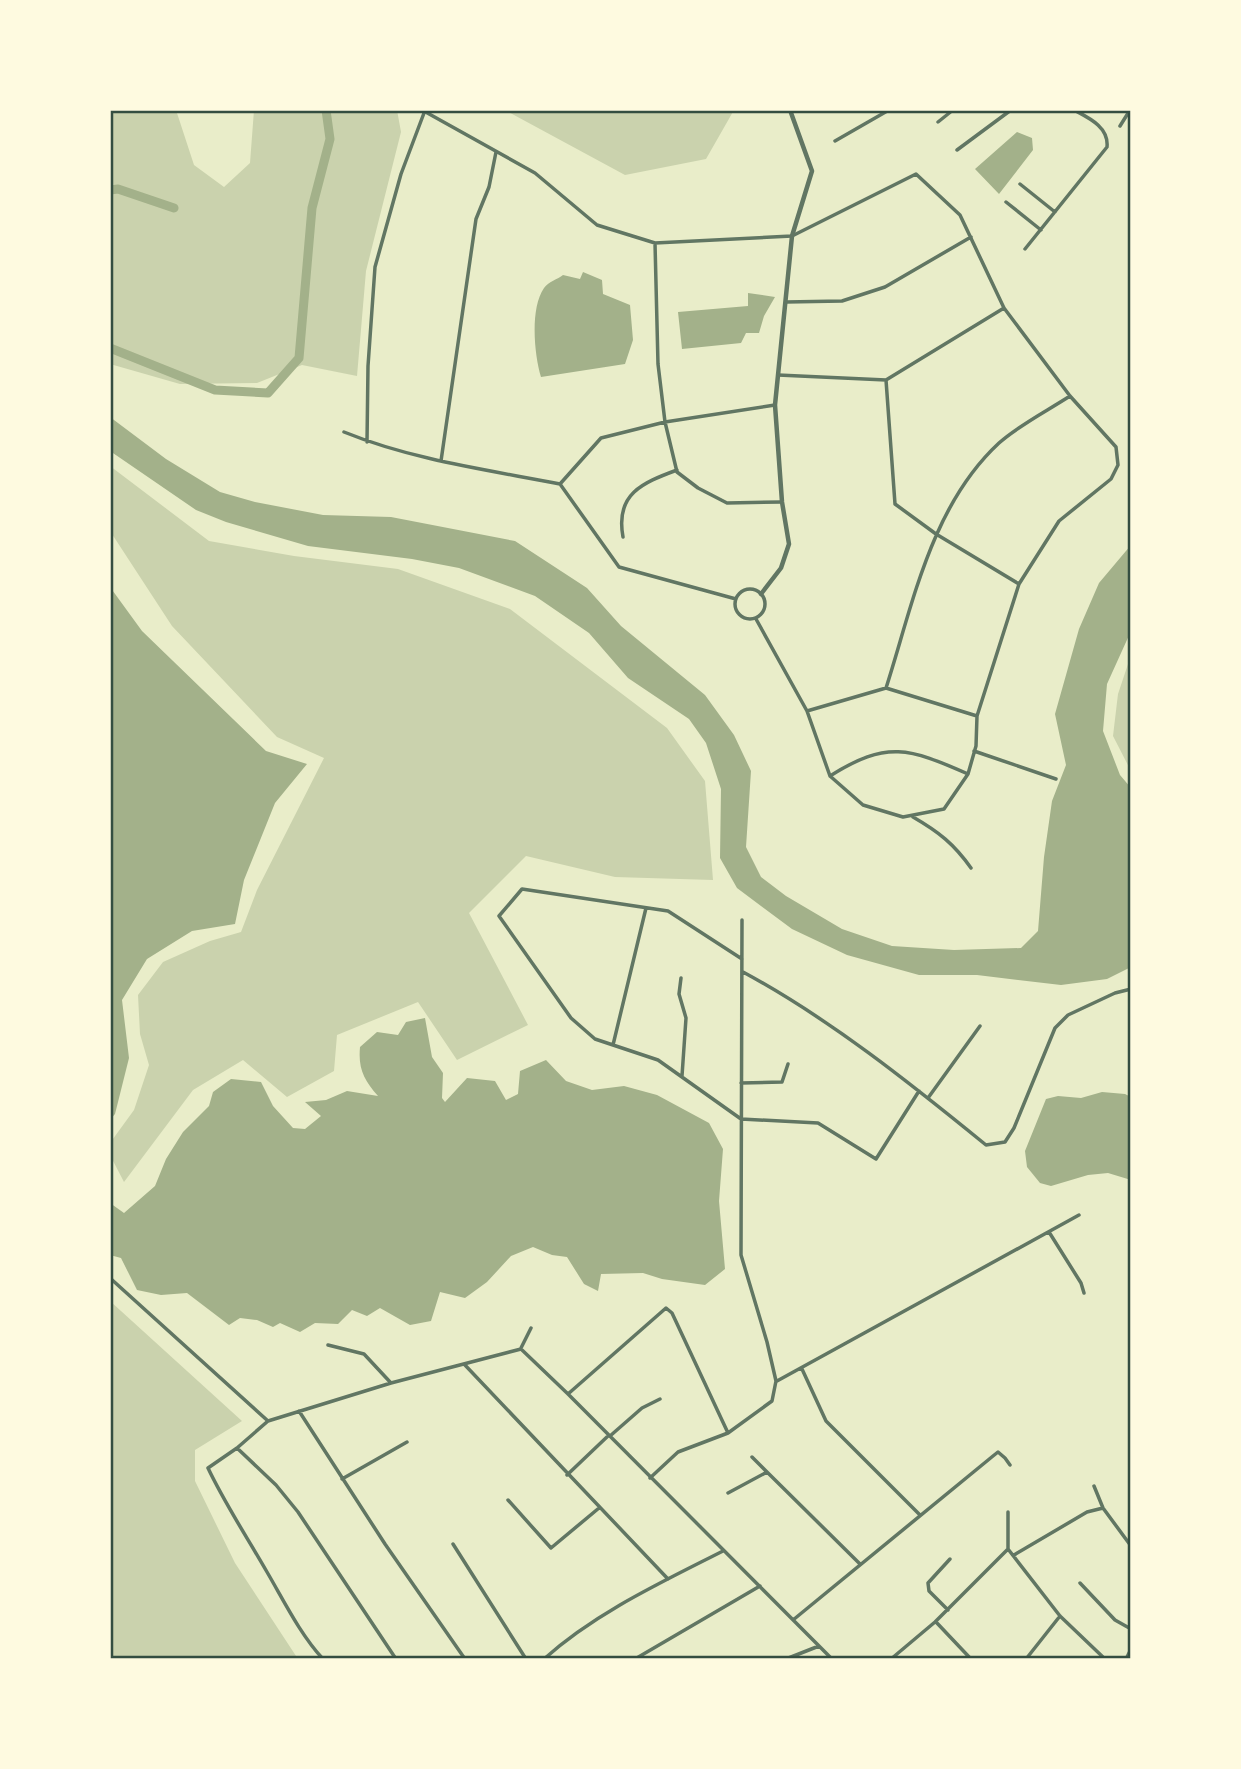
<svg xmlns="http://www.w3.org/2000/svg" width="1241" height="1769" viewBox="0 0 1241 1769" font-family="'Archivo Narrow',sans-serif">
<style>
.green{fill:#cad2ad}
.water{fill:#a3b18a}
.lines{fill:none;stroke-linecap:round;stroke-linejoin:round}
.canal{stroke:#a3b18a;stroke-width:9}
.minor{stroke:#617663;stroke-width:3.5}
.tertiary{stroke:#617663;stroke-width:4.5}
.neatline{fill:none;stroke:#344e41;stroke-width:2.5}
</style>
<rect width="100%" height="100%" fill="#e9edc9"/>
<path class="green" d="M110,110H176L194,165L224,187L250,163L254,110H397L401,132L366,271L357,376L302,365L257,383L180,384L110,364Z
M505,110H734L706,159L625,175Z
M110,466L209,541L294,556L398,569L510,609L667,728L705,781L713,880L615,877L526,856L469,913L528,1025L457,1060L418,1002L337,1035L334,1071L287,1097L243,1060L193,1090L124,1182L110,1155V1143L134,1110L149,1065L140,1034L138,995L163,962L210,941L241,932L257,890L324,758L277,737L172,626L110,531Z
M1131,655V771L1113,736L1118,694Z
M110,1301L242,1421L195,1450V1481L235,1563L298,1659H110Z"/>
<path class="water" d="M1017,132L1032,138L1033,150L999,194L975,169Z
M583,272L602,280L603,294L630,305L633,340L625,364L541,377C534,354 530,308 544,288C548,282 558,279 563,275L580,279Z
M748,293L775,297L764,316L759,333H746L741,343L682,349L678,312L748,306Z
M110,417L166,459L220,492L255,502L323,515L391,517L515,541L587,588L621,626L705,695L734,735L751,771L746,847L761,877L786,896L842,929L892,946L954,950L1021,948L1038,931L1044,857L1052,801L1066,765L1055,714L1079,629L1099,583L1131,545V631L1107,684L1103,731L1120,775L1131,788V967L1107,979L1061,985L977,975H919L847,955L792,929L737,888L720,858L721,789L706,743L689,719L628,678L589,633L535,596L459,568L412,559L308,546L226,522L196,510L110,451Z
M110,587L142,631L266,751L307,764L275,803L244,880L235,924L192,931L147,959L122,1000L129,1058L115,1114L110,1120Z
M425,1018L432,1057L443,1073L442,1098L445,1102L467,1078L495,1081L506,1100L518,1094L520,1071L546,1060L566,1081L592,1090L624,1086L657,1095L709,1123L723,1149L719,1201L725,1269L705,1285L662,1279L643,1273L601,1274L598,1291L584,1284L567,1257L552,1255L533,1247L511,1256L487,1282L465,1298L440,1292L431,1321L410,1325L380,1308L367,1316L352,1310L338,1324L315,1323L300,1332L280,1323L273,1327L257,1320L240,1318L229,1325L187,1293L161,1295L137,1290L121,1258L110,1255V1203L124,1213L155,1186L166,1159L183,1132L209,1106L213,1092L231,1079L261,1082L273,1106L293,1128L305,1129L321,1116L305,1102L326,1100L347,1091L378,1096C364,1080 358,1069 360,1047L377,1032L398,1035L406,1022Z
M1102,1092L1125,1094L1131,1097V1180L1108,1173L1088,1175L1051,1186L1040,1183L1027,1167L1025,1151L1046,1099L1058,1096L1081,1098Z"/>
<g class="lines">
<path class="canal" d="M110,190L118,189L174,208
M110,348L215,390L268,393L299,358L312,208L330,139L326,110"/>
<path class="minor" d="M422,110L535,173L597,225L655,243L792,236L916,174L960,215L1004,308L1070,396L1116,447L1118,465L1111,479L1059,521L1019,584L977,716L976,746L968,774L944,809L903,817L863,805L830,776L807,711L756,619
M938,122L953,110
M1120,126L1130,110
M835,141L889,110
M957,150L1011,110
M1020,184L1055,212
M1006,202L1041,230
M655,243L658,364L665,422L677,472L698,488L727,503L782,502
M1025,249L1107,147C1109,127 1089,118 1074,110
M786,302L842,301L885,287L971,237
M778,375L886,380L1004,308
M886,380L895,504L936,534L1019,584
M344,432C413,460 488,470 560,484L619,567L736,599
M367,442L368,366L375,267L401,174L424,113
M441,461L476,219L489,187L496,152
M560,484L601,438L665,422L775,405
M623,537C615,494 642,483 677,470
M735 604a15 15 0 1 1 30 0a15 15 0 1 1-30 0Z
M886,688L977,716
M807,711L886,688C913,604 931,506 999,443C1019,425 1047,411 1070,396
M974,751L1056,779
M830,776C887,740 909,748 968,774
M913,817C939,832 954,844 971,868
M742,959L668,911L522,889L499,916L571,1018L595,1039L658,1060L741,1119L818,1123L876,1159L919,1091
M743,972C830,1019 910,1083 986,1145L1005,1142L1014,1128L1055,1028L1068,1015L1115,993L1131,989
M681,978L679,994L686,1018L682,1076
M613,1045L646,908
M741,1083L782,1082L788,1064
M928,1098L980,1026
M1049,1232L1081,1283L1084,1293
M110,1278L268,1421
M328,1345L364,1354L391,1383L521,1349L568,1394L832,1659
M521,1348L531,1328
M464,1364L668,1579
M802,1369L826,1421L920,1515
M777,1381L1079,1215
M391,1383L268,1421L237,1448L276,1485L298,1512L396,1659
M568,1394L666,1308L672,1313L728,1433
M299,1411L385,1544L465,1659
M610,1436L642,1408L660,1399
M237,1448L208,1468C225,1504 247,1537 267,1572C284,1601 300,1634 323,1659
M767,1472L859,1563
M567,1475L609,1435
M650,1478L678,1452L728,1433L772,1401L776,1381L767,1342L741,1255L742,920
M342,1479L407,1442
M1094,1486L1103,1508L1131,1546
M728,1493L767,1472L752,1457
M508,1500L551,1548L599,1508
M453,1544L526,1659
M1008,1549L1060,1616L1105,1659
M1008,1549V1512
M1014,1555L1087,1512L1103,1508
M1080,1583L1115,1620L1131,1629
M948,1610L929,1591L928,1583L950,1559
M793,1620L993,1456L998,1452L1005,1458L1010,1465
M936,1622L971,1659
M544,1659C595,1613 662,1582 723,1551
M635,1659L760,1586
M786,1659L819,1646
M891,1659L935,1622L1008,1549
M1026,1659L1060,1616
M1126,1659L1131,1649"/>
<path class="tertiary" d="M761,594L781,568L789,544L782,502L775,405L792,236L812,171L790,110"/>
</g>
<rect width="1241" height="1769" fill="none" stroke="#fefae0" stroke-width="224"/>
<rect x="112" y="112" width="1017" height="1545" class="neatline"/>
</svg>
